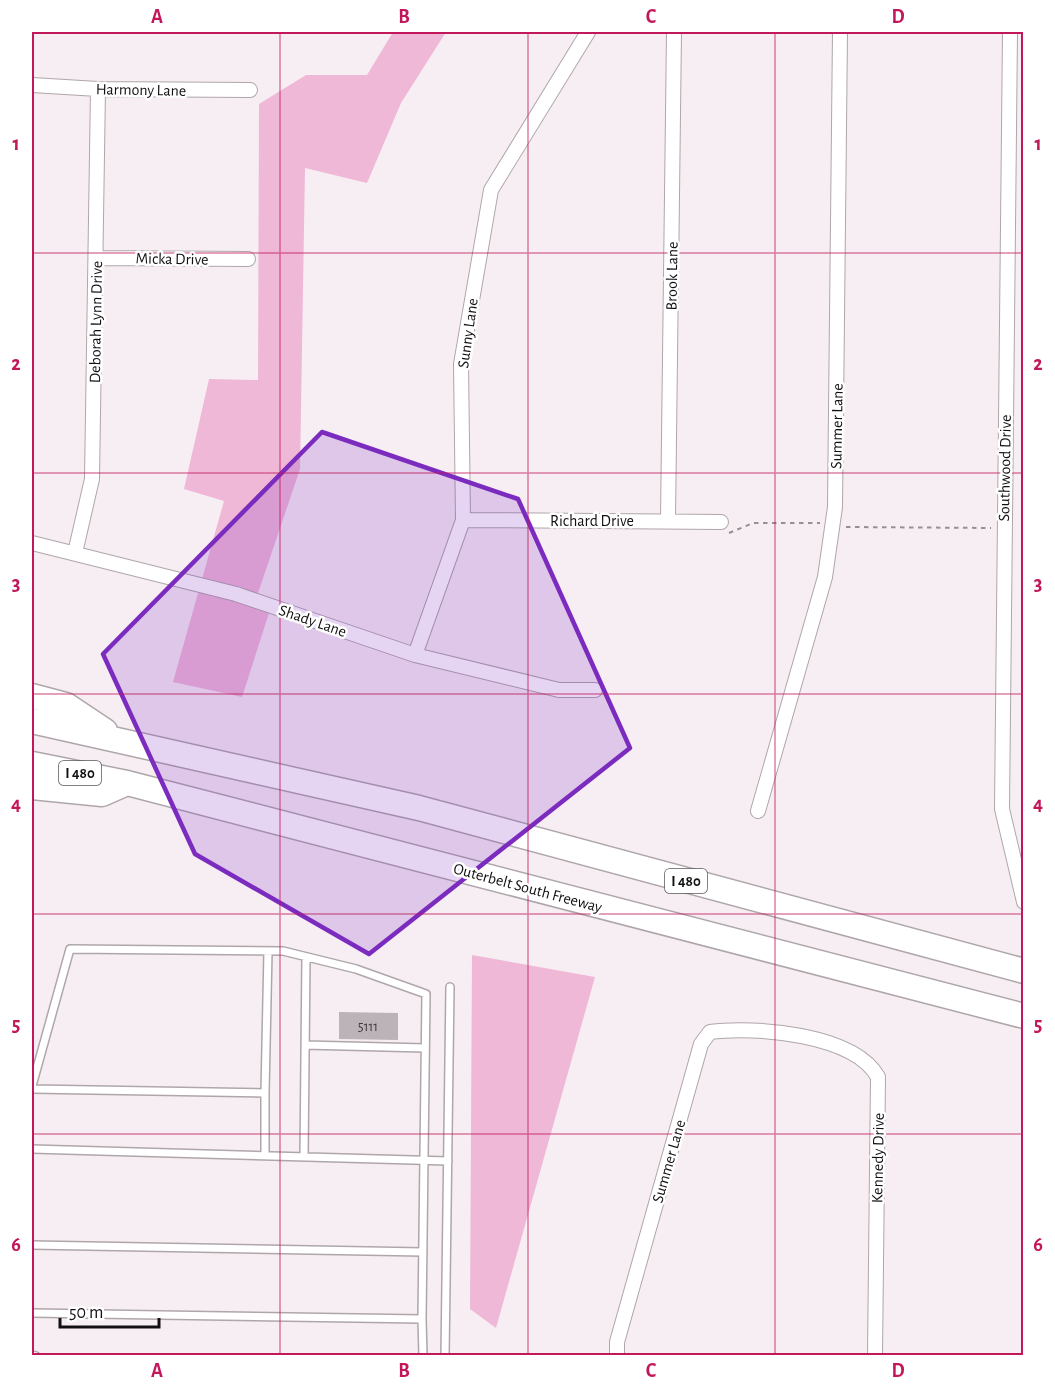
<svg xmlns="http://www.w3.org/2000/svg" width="1055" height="1387" viewBox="0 0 1055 1387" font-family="'Alegreya Sans',sans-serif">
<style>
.green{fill:#efb8d7}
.building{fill:#bcb3b8}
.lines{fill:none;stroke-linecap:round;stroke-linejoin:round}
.service-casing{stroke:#afa6ab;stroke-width:10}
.minor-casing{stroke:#afa6ab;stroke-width:16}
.motorway-casing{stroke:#afa6ab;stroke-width:27}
.path{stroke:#969094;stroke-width:2;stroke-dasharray:4.5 4.5;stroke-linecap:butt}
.service{stroke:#fff;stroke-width:7}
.minor{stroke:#fff;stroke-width:14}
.motorway{stroke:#fff;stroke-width:24}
.marked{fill:#7b2cbf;fill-opacity:0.2;stroke:#7b2cbf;stroke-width:4.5;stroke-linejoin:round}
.grid{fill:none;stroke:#c2185b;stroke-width:1.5;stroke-opacity:0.55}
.labels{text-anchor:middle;stroke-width:5;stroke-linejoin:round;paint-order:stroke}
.number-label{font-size:14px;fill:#3d393c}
.shield{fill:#fff;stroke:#5a5859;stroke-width:1.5}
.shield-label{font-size:15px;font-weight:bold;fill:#131012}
.street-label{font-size:16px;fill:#131012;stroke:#fff}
.neatline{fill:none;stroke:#c2185b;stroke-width:2}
.grid-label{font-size:20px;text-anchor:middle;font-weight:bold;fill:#c2185b}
</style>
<rect width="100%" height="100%" fill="#f7eef3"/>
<path class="green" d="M393,32H446L401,103L367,183L305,168L300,469L253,608L269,613L242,697L173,682L224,501L184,489L209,379L258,380L259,104L306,75H367Z
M472,955L595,977L496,1328L470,1309Z"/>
<path class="building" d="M339,1012L398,1013V1040L339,1039Z"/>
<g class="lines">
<g class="service-casing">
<path id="service" d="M305,1045L425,1048
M32,1086L70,949L283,951L356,969L426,994L422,1319L32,1313
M32,1089L265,1093L268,951
M32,1149L448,1161
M265,1156V1093
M304,1157L306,957
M32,1245L423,1252
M422,1319L423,1356
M32,1355L36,1356
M445,1356L450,987"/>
</g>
<g class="minor-casing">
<path id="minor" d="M1010,32L1002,809L1024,902
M32,85L98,89L250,90
M96,258L248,259
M463,520L721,522
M668,520L674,32
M32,543L236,594L415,655L559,690H595
M75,553L92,479L98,89
M415,655L463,520L461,364L491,190L588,32
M758,811L825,577L835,507L840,32
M617,1356V1342L701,1044L710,1032C755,1026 854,1034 878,1077L875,1356"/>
</g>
<g class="motorway-casing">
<path id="motorway" d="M32,696L66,705L105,731
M32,721L419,808L1024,971
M32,764L127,783L1024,1016
M32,787L102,794L127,783"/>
</g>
<path class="path" d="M846,527L991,528
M729,533L753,523H820"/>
<use href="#service" class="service"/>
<use href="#minor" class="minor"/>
<use href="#motorway" class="motorway"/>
</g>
<path class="marked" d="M322,432L518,499L630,748L369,954L195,854L103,654Z"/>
<path class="grid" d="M280,32V1356M528,32V1356M775,32V1356M32,253H1024M32,473H1024M32,694H1024M32,914H1024M32,1134H1024"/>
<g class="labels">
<g class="number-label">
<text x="368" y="1031">5111</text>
</g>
<g class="shield">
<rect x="59" y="761" width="42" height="24" rx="4.5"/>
<rect x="665" y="869" width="42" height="24" rx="4.5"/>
</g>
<g class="shield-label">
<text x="80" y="778">I 480</text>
<text x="686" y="886">I 480</text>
</g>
<g class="street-label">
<text transform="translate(141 89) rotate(1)" y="6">Harmony Lane</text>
<text transform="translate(172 258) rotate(1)" y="6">Micka Drive</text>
<text transform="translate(671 276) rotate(-89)" y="6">Brook Lane</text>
<text transform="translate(95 322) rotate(-89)" y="6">Deborah Lynn Drive</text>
<text transform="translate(467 333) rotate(-82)" y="6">Sunny Lane</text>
<text transform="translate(836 426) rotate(-89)" y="6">Summer Lane</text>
<text transform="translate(1004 468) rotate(-89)" y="6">Southwood Drive</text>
<text x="592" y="526">Richard Drive</text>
<text transform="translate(313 620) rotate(19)" y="6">Shady Lane</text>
<text transform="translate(528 887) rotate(15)" y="6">Outerbelt South Freeway</text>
<text transform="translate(877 1158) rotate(-89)" y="6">Kennedy Drive</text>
<text transform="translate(668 1161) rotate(-74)" y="6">Summer Lane</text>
</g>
</g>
<rect width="1055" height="1387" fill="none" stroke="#ffffff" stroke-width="66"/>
<path d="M60 1318v9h99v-9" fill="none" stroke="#131012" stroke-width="3"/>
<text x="69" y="1318" font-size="18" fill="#131012" stroke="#ffffff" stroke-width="4.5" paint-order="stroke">50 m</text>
<rect x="33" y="33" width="989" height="1321" class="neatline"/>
<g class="grid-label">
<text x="157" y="23">A</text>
<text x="404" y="23">B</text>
<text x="651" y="23">C</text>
<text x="898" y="23">D</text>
<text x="16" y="150">1</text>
<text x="1038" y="150">1</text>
<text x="16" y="370">2</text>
<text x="1038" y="370">2</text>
<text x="16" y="590">3</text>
<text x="1038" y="590">3</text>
<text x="16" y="810">4</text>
<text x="1038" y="810">4</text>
<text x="16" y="1031">5</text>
<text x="1038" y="1031">5</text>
<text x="16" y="1251">6</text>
<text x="1038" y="1251">6</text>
<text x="157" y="1377">A</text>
<text x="404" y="1377">B</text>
<text x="651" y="1377">C</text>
<text x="898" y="1377">D</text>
</g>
</svg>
